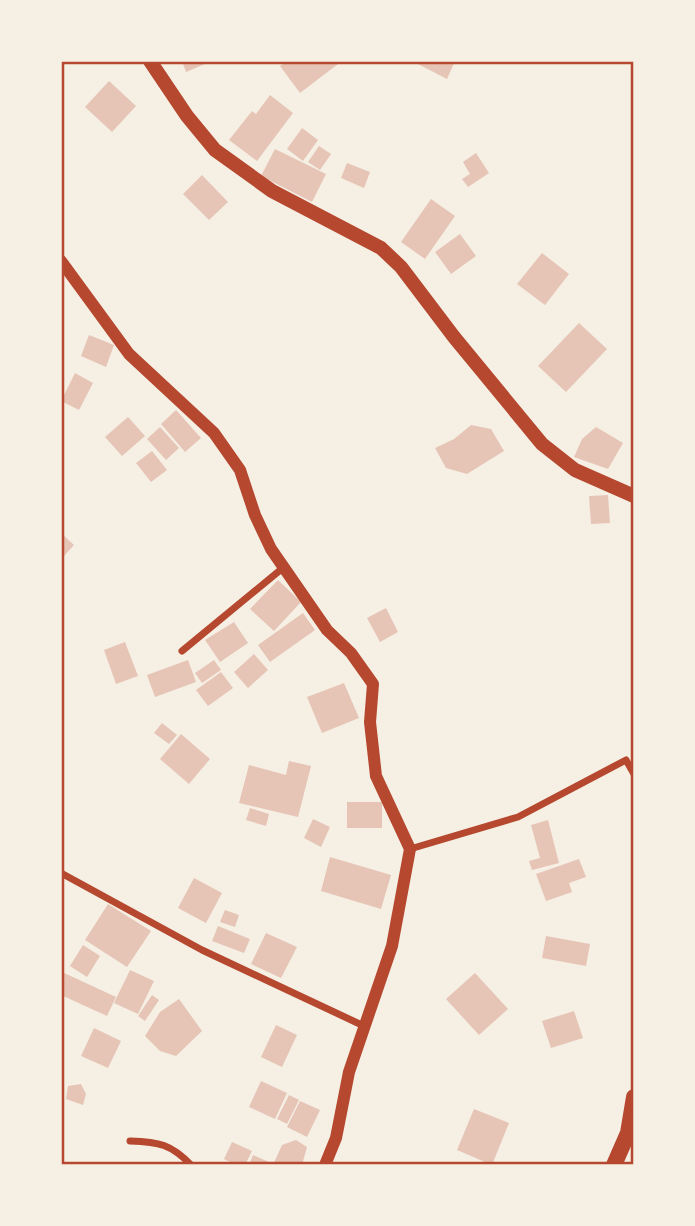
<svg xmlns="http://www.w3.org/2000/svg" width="695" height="1226" viewBox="0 0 695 1226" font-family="'Sofia Sans Condensed',sans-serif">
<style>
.building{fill:#e6c5b7}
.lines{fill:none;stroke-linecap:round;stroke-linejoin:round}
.minor{stroke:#b5482f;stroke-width:7}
.tertiary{stroke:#b5482f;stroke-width:12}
.secondary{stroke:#b5482f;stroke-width:14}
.primary{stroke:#b5482f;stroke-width:16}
.neatline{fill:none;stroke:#b5482f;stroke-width:2.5}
</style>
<rect width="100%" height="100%" fill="#f6efe4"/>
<path class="building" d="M182,61H212L186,72Z
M287,61H335L338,64L300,93L280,66Z
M412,61H455L447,79Z
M109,81L136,106L112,132L85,107Z
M270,95L293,113L257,161L229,140L252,111L256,114Z
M302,128L318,140L303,161L287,149Z
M319,146L331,154L320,170L308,162Z
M275,149L326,174L312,202L261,176Z
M476,153L489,173L468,187L462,179L470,174L463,162Z
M347,163L370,172L364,188L341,178Z
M202,175L228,202L209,220L183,194Z
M431,199L455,216L425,259L401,242Z
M460,234L476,256L451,274L435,252Z
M542,253L569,274L545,305L517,284Z
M579,323L607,349L566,392L538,366Z
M89,335L114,345L106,367L81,356Z
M75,373L93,383L79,410L61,401Z
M176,410L201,438L185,452L161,424Z
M128,417L145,436L122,456L105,437Z
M471,425L491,429L504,451L467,474L446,468L435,448L454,439Z
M160,427L179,448L166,460L147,439Z
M596,427L623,443L608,469L574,457L582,439Z
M152,451L167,470L151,482L136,463Z
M608,495L610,523L591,524L589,496Z
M61,533L74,545L64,556L61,554Z
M278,580L301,602L274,631L250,609Z
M386,608L398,632L380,642L367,618Z
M303,613L315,630L270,662L258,645Z
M234,622L248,643L220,662L205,640Z
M125,642L138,676L116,684L104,650Z
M254,654L268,670L248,688L234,672Z
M188,660L196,682L155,697L147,675Z
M214,660L221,670L202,683L195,673Z
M221,672L233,688L208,706L196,690Z
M344,683L359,718L322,733L307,697Z
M162,723L177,735L169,744L154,733Z
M181,734L210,759L189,784L160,759Z
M289,761L311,766L298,817L239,803L249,765L286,775Z
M347,802H382V828H347Z
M250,808L269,814L266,826L246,820Z
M313,819L330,827L321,847L304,838Z
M548,820L559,863L532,870L529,861L540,858L531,825Z
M330,857L391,875L381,909L321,891Z
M579,859L586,877L569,883L572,892L546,901L536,874Z
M194,878L222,893L206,923L178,908Z
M108,904L151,931L127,967L85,940Z
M225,910L239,915L235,927L220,922Z
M218,926L250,939L244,953L212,941Z
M266,933L297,947L281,978L251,964Z
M546,936L590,944L586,966L542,958Z
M83,945L100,956L87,977L70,966Z
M130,970L154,981L138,1014L114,1003Z
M62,972L116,997L107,1016L61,995Z
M475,973L508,1009L479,1035L446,999Z
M152,995L159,1000L145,1021L138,1016Z
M179,999L202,1031L176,1056L160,1051L145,1036L160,1012Z
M574,1011L583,1038L551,1048L542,1021Z
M276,1025L297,1035L282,1067L261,1057Z
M94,1028L121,1041L108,1068L81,1056Z
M261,1081L287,1093L275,1119L249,1107Z
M81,1084L86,1094L83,1105L66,1099L68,1086Z
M289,1095L299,1100L287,1124L277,1119Z
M300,1101L320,1110L307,1137L287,1127Z
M474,1109L509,1123L492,1165L457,1150Z
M296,1140L307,1147L302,1165H273L282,1145Z
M232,1142L252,1151L245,1165H236L224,1159Z
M253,1155L269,1162L268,1165H249Z"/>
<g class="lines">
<path class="minor" d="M182,651L284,567
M410,849L518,817L626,760L634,774
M61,873L202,950L364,1026
M130,1141C159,1142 171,1144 191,1165"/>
<path class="tertiary" d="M61,261L129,354L214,433L240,470L255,515L271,549L327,630L351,653L373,684L370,722L376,776L410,849L392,946L349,1072L336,1138L325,1165"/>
<path class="secondary" d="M150,61L187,116L215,150L272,191L381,248L401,267L454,337L542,444L575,470L634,496"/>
<path class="primary" d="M614,1165L628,1133L634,1097"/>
</g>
<rect width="695" height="1226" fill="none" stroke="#f6efe4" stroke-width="126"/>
<rect x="63" y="63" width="569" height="1100" class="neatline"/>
</svg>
